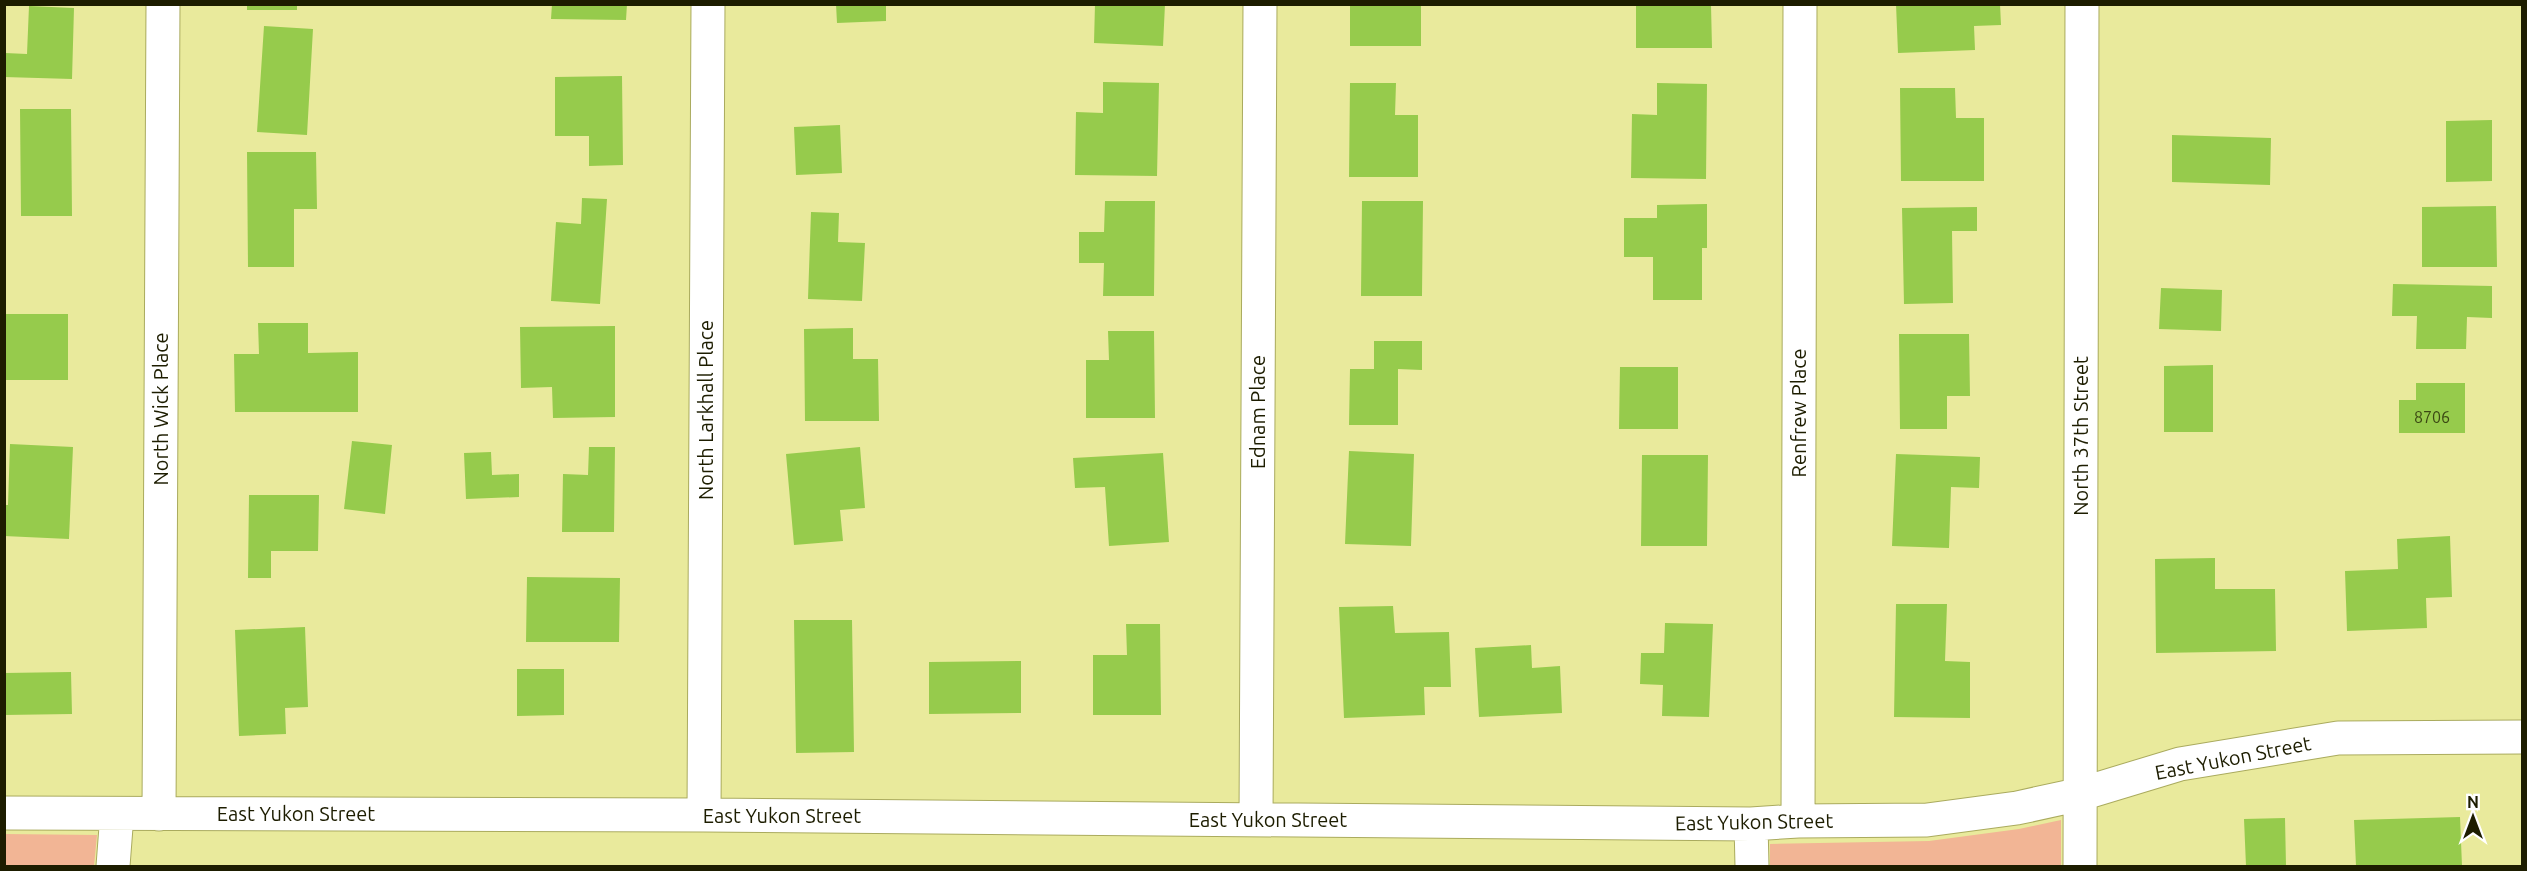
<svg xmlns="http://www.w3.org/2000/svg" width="2527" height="871" viewBox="0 0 2527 871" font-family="Ubuntu,sans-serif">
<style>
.green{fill:#f2b595}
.building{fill:#96cb4c}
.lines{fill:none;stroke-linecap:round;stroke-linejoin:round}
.minor-casing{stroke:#aaab5e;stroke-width:35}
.minor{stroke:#fff;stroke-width:33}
.labels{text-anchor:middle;stroke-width:4.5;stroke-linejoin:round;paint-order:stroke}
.number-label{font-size:16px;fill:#3b4813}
.street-label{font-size:20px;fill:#1d1d00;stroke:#fff}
</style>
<rect width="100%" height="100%" fill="#e9ea9c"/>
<path class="green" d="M2061,820V866H1770V844L1929,841L2019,829Z
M5,834L97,835L94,866H5Z"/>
<path class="building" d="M247,4H297V10H247Z
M552,4H627L626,20L551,19Z
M836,4H886V21L837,23Z
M1095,4H1165L1163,46L1094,43Z
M1350,4H1421V46H1350Z
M1896,4H2000L2001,25L1974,26L1975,50L1898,53Z
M1636,5H1711L1712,48H1636Z
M29,6L74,8L72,79L4,77L5,53L27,54Z
M264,26L313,29L307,135L257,132Z
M622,76L623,165L589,166V136H555V77Z
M1103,82L1159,83L1157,176L1075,175L1076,112L1103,113Z
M1350,83H1396L1395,115H1418V177H1349Z
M1657,83L1707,84L1706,179L1631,178L1632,114L1657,115Z
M1900,88H1955L1956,118H1984V181H1901Z
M20,109H71L72,216H21Z
M2492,120V181L2446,182V121Z
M840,125L842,173L796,175L794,127Z
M2172,135L2271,138L2270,185L2172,182Z
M247,152H316L317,209H294V267H248Z
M582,198L607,199L600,304L551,301L556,222L581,224Z
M1105,201H1155L1154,296H1103L1104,263H1079V232H1104Z
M1362,201H1423L1422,296H1361Z
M1707,204V248H1702V300H1653V257H1624V218H1657V205Z
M2496,206L2497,267H2422V207Z
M1977,207V231H1952L1953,303L1904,304L1902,208Z
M811,212L839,213L838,242L865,243L862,301L808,299Z
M2393,284L2492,286V318L2467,317L2466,349H2416L2417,316H2392Z
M2161,288L2222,290L2221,331L2159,329Z
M6,314H68V380H5Z
M258,323H308V353L358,352V412H235L234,354H259Z
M615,326V417L553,418L552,387L521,388L520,327Z
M853,328V359H878L879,421H805L804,329Z
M1108,331H1154L1155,418H1086V360H1109Z
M1899,334H1969L1970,396H1947V429H1900Z
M1374,341H1422V370L1398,369V425H1349L1350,369H1374Z
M2213,365V432H2164V366Z
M1620,367H1678V429H1619Z
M2416,383H2465V433H2399V400H2416Z
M352,441L392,445L385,514L344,509Z
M10,444L73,447L69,539L4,536V505H8Z
M589,447H615L614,532H562L563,474L588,475Z
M860,447L865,508L840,510L843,541L794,545L786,454Z
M1349,451L1414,454L1411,546L1345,544Z
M491,452L492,475L519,474V497L466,499L464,453Z
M1163,453L1169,542L1109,546L1105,487L1075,488L1073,458Z
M1896,454L1980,457L1979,488L1951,487L1949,548L1892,546Z
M1642,455H1708L1707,546H1641Z
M249,495H319L318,551H271V578H248Z
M2450,536L2452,597L2426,598L2427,628L2347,631L2345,571L2398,569L2397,539Z
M2215,558V589H2275L2276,651L2156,653L2155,559Z
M527,577L620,578L619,642H526Z
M1896,604H1947L1945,661L1970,662V718L1894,717Z
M1393,606L1395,633L1449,632L1451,687H1424L1425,715L1344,718L1339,607Z
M794,620H852L854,752L796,753Z
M1665,623L1713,624L1709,717L1662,716L1663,685L1640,684L1641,653H1664Z
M1126,624H1160L1161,715H1093V655H1127Z
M305,627L308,707L285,708L286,734L239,736L235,630Z
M1531,645L1532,668L1560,666L1562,713L1479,717L1475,648Z
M1021,661V713L929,714V662Z
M517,669H564V715L517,716Z
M71,672L72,714L4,715V673Z
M2460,817L2462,866H2356L2354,820Z
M2285,818L2286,866H2246L2244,819Z"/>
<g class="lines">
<g class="minor-casing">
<path id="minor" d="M4,813L704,815L1751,824L1798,821L1927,820L2017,808L2081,794L2180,764L2338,738L2522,737
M159,814L163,4
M704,815L708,4
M1256,820L1260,4
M1798,821L1800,4
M1751,824L1752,866
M113,866L117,814
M2080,866L2082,4"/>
</g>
<use href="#minor" class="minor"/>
</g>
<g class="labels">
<g class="number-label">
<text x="2432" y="423">8706</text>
</g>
<g class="street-label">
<text transform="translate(161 409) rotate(-90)" y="7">North Wick Place</text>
<text transform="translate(706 410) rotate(-90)" y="7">North Larkhall Place</text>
<text transform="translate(1258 412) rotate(-90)" y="7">Ednam Place</text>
<text transform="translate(1799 413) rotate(-90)" y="7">Renfrew Place</text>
<text transform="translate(2081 436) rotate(-90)" y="7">North 37th Street</text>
<text transform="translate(2233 758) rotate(-11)" y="7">East Yukon Street</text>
<text x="296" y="821">East Yukon Street</text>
<text x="782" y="823">East Yukon Street</text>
<text x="1268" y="827">East Yukon Street</text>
<text transform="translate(1754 822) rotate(-1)" y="7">East Yukon Street</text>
</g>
</g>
<rect width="2527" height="871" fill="none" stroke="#1d1d00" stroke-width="12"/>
<g transform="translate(2473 817)" stroke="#ffffff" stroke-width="4.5" paint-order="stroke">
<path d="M0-4.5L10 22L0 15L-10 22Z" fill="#1d1d00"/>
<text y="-9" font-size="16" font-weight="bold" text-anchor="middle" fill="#1d1d00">N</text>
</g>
</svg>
